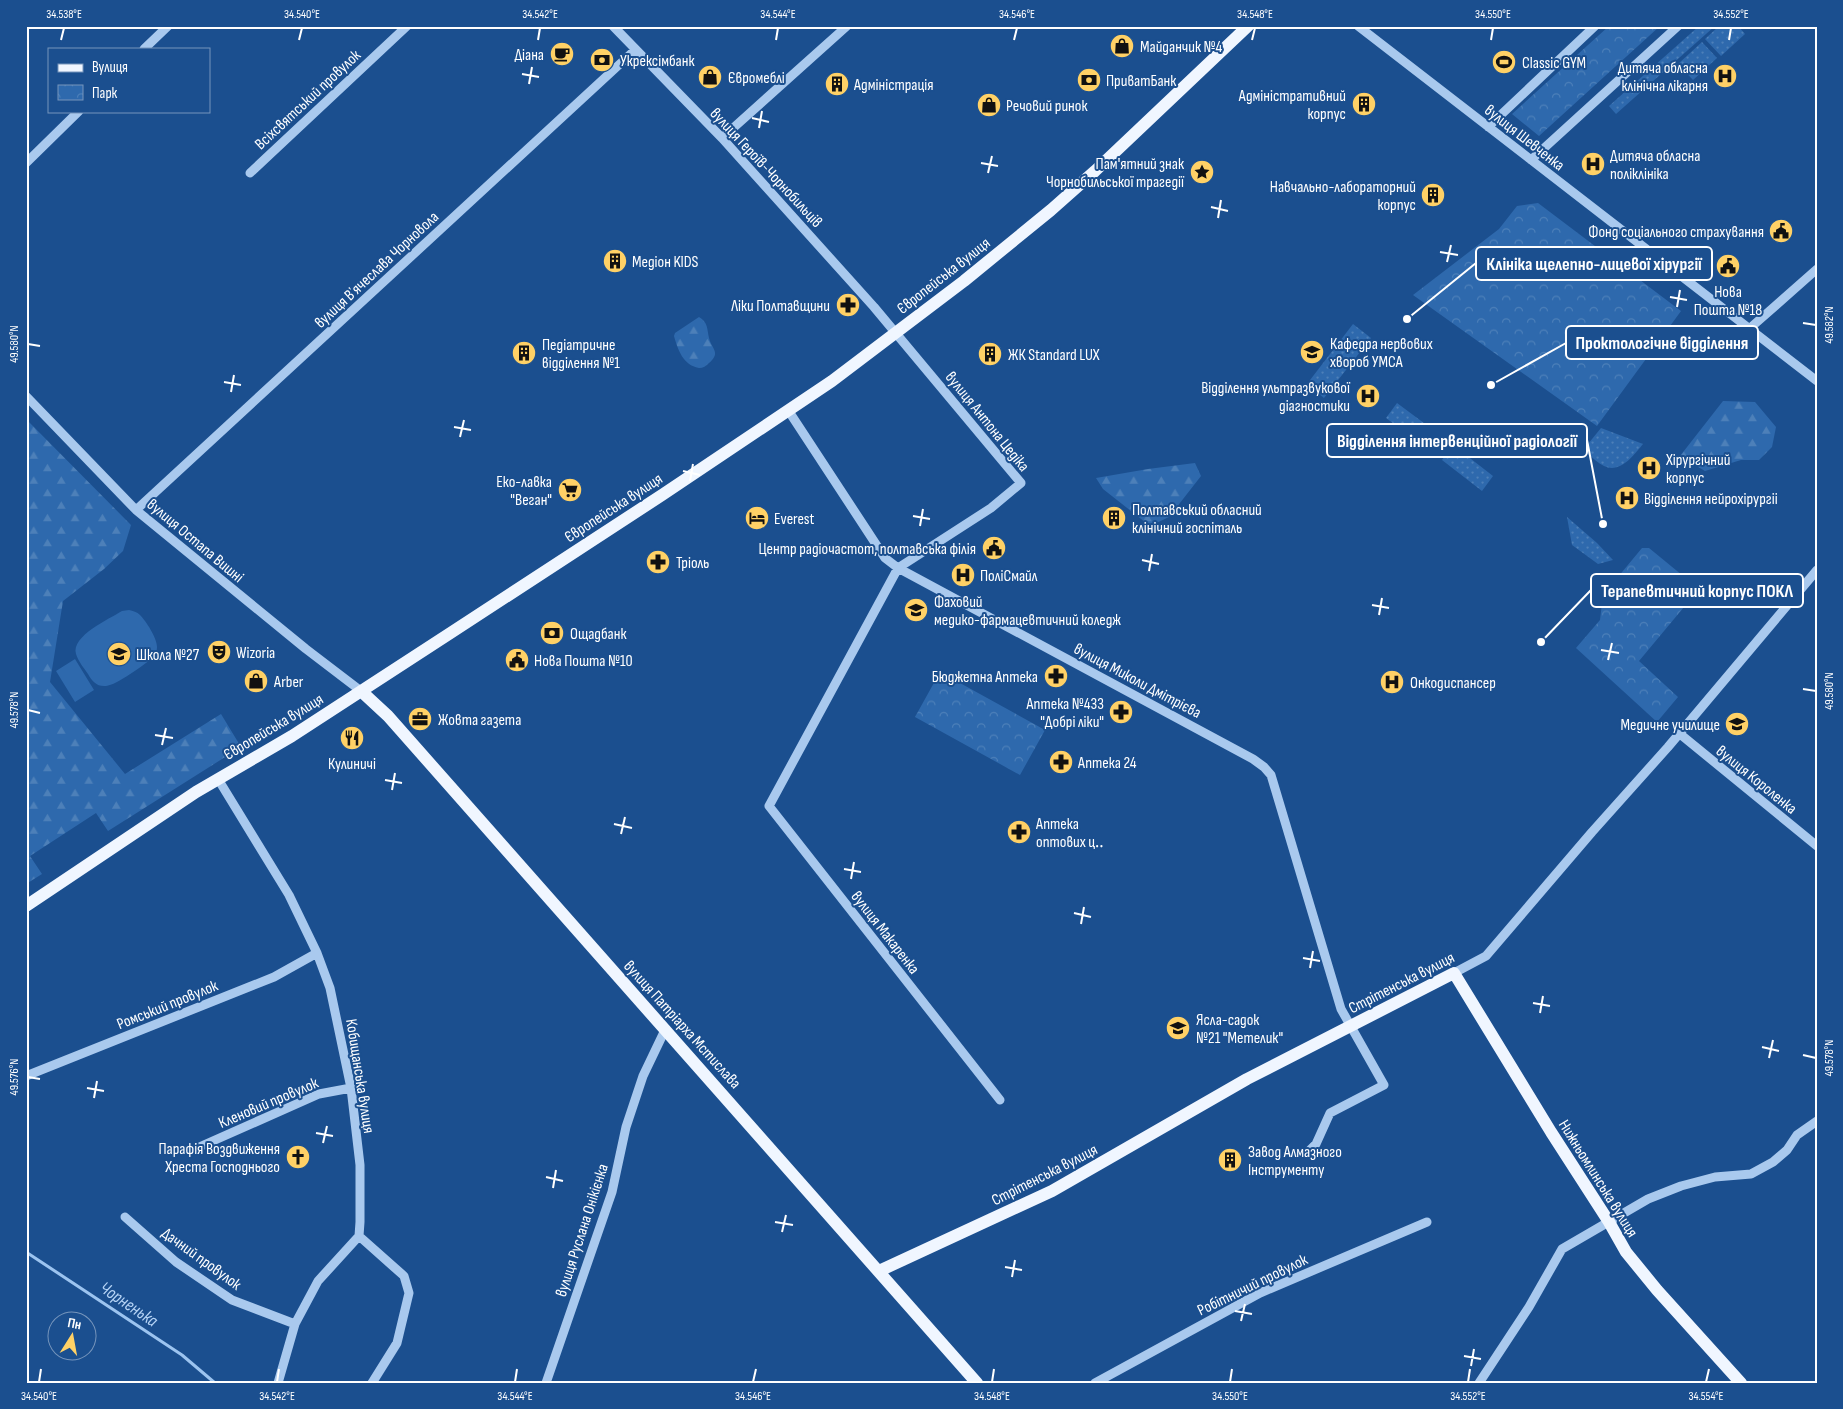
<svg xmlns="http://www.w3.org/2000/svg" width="1843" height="1409" viewBox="0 0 1843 1409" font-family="'Sofia Sans Condensed',sans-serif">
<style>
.grass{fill:url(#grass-dots)}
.forest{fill:url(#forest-firs)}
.park{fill:url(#park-crowns)}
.pitch{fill:#2e69ad}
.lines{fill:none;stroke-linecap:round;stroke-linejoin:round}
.stream{stroke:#9cc4f0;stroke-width:3}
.minor{stroke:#a9c9ee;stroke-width:9}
.major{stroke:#f0f6ff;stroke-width:12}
.ticks{fill:none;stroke:#fff;stroke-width:2}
.labels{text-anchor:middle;stroke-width:4;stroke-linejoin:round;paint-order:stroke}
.poi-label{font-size:16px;fill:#fff;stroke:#1b4f8f;text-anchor:start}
.street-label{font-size:16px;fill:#fff;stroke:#1b4f8f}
.water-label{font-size:18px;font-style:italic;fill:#b5d3f5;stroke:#1b4f8f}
.leader{fill:none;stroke:#fff;stroke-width:2}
.callout-dot{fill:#fff;stroke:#1b4f8f;stroke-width:2}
.callout{fill:#1b4f8f;stroke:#fff;stroke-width:2}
.callout-label{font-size:18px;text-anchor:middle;font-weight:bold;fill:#fff}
.neatline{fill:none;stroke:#fff;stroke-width:2}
.ticks-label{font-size:12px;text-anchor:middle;fill:#fff}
</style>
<defs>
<pattern id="grass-dots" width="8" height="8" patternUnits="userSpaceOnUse" patternTransform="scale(1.25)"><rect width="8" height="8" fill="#2e69ad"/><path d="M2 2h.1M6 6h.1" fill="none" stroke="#4d80b9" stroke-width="1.8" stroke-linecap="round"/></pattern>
<pattern id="forest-firs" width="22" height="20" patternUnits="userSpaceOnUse" patternTransform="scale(1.25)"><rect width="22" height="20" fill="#2e69ad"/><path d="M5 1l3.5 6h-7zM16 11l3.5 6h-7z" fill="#4d80b9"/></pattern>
<pattern id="park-crowns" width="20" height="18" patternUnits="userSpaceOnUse" patternTransform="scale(1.25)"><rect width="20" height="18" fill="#2e69ad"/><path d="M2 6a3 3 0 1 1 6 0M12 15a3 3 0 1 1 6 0" fill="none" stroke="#4d80b9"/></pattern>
</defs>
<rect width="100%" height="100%" fill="#1b4f8f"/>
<path class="grass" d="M1699,26H1715L1616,114L1609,106Z
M1719,26H1738L1745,34L1721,56L1705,39Z
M1702,42L1717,58L1693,80L1678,64Z
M1353,324L1371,338L1324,398L1307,384Z
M1397,403L1448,441L1437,456L1386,418Z
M1601,428L1643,444C1634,455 1620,474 1604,466C1598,463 1593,458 1588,454V444Z
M1453,445L1493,476L1482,491L1442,460Z
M1567,517L1597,543L1613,560L1598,564L1572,545Z"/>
<path class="forest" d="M699,317C708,322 707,329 709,338C712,350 721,352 709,363C706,366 703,368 699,368C683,365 678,350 674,336L675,333Z
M1723,401L1755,402L1776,427L1772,447L1759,460H1741L1705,471L1680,456Z
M26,419L131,525L123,551L104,569L63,601L50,682L125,774L221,714L241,747L108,831L96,813L30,856L42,874L26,884Z
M1195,463L1201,476L1169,517L1150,526L1103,489L1096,478L1148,469Z"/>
<path class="park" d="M1609,26H1660L1539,136L1512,114Z
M1538,203L1681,311L1597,426L1413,295L1499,229L1517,206Z
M1642,548H1649L1699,589L1639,661L1678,697L1657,722L1576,648L1600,620L1603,595Z
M940,672L1045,730L1020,775L915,717Z"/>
<path class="pitch" d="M129,610C133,611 137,612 140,615C146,621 157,638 157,647C157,651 156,654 153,658C143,665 117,685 106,686C97,687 92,681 88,674C84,668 78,661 76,654C71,636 109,619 122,611Z
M75,659L94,690L75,702L56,671Z"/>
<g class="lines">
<path class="stream" d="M26,1252L182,1355L215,1383"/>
<path class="minor" d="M613,26L722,138L874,307L1021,483L991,508L898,568L769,806L1000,1100
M1358,26L1817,381
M144,49L168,26
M1488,127L1595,26
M722,138L847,26
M1531,160L1678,26
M26,163L79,111
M250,173L407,26
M1749,329L1817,269
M26,396L136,510L306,649L361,691
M788,410L885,558L898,568L1253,759L1264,767L1271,775L1341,1009L1384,1085L1330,1113L1316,1144L1307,1153
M136,510L635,50
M1680,734L1817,846
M218,779L289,895L317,953L330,988L351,1088L360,1165V1222L359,1236L318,1281L295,1324L278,1383
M1454,973L1486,956L1592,832L1668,747L1817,570
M26,1076L274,977L317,953
M197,1148L319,1094L351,1088
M125,1217L176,1262L232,1300L295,1324
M359,1236L404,1276L409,1293L397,1343L372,1383
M546,1383L612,1192L626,1127L643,1076L665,1030
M1095,1383L1260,1293L1427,1222
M1479,1383L1529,1307L1562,1249L1648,1199L1681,1186L1715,1177L1751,1174L1773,1162L1787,1150L1797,1135L1817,1121"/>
<path class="major" d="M361,691L388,716L977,1383
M26,906L196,792L292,736L452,632L662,495L832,381L964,281L1051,210L1095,171L1248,26
M879,1271L1052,1191L1247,1079L1454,973L1551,1132L1609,1222L1626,1252L1657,1290L1741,1383"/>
</g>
<path class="ticks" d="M61,40L64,28M299,40L302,28M538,40L540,28M776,40L778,28M1014,40L1017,28M1252,40L1255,28M1491,40L1493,28M1729,40L1731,28M522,74L539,77M529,84L532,67M752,118L769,122M759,128L762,111M981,163L998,166M988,173L992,156M1211,207L1228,211M1218,218L1221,200M1440,252L1458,255M1447,262L1451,245M1670,297L1687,300M1677,307L1680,290M1803,323L1816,325M28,344L40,346M224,382L241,385M231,392L234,375M454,427L471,430M460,437L464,420M683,471L700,475M690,481L693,464M913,516L930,519M920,526L923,509M1142,560L1159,564M1149,571L1152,554M1372,605L1389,608M1379,615L1382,598M1601,650L1619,653M1608,660L1612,643M1803,689L1816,691M28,710L40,713M155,735L173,738M162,745L166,728M385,780L402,783M392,790L395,773M614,824L632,828M621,834L625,817M844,869L861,872M851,879L854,862M1074,913L1091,917M1081,924L1084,907M1303,958L1320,961M1310,968L1313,951M1533,1003L1550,1006M1540,1013L1543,996M1762,1047L1779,1051M1803,1055L1816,1058M1769,1058L1773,1040M28,1077L40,1079M87,1088L104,1091M94,1098L97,1081M316,1133L333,1136M323,1143L327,1126M546,1177L563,1181M553,1188L556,1170M775,1222L793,1225M782,1232L786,1215M1005,1267L1022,1270M1012,1277L1015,1260M1235,1311L1252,1314M1241,1321L1245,1304M1464,1356L1481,1359M1471,1366L1474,1349M39,1382L41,1369M277,1382L279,1369M515,1382L517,1369M753,1382L756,1369M992,1382L994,1369M1230,1382L1232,1369M1468,1382L1470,1369M1706,1382L1709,1369"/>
<defs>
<g id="shop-disc" transform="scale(1.25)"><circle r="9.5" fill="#ffd166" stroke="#1b4f8f"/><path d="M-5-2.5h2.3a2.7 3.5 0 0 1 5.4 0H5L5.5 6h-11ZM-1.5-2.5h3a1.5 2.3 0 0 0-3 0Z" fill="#111"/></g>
<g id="cafe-disc" transform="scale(1.25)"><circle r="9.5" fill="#ffd166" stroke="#1b4f8f"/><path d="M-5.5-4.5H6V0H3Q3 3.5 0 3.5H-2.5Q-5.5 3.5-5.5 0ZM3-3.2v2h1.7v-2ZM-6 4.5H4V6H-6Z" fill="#111"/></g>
<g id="bank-disc" transform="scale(1.25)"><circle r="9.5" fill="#ffd166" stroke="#1b4f8f"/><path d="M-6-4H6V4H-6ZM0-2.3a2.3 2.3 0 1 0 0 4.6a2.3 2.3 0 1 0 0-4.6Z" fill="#111"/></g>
<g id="stadium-disc" transform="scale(1.25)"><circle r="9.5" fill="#ffd166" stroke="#1b4f8f"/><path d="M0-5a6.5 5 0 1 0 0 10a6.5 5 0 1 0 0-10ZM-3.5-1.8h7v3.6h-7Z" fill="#111"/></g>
<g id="hospital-disc" transform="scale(1.25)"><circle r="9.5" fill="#ffd166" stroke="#1b4f8f"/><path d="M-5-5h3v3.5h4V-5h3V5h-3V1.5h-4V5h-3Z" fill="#111"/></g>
<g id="building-disc" transform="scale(1.25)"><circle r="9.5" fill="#ffd166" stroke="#1b4f8f"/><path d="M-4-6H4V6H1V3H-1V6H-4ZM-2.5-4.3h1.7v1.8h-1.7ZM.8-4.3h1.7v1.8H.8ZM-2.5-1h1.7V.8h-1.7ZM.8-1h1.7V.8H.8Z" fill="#111"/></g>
<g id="sight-disc" transform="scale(1.25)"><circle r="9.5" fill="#ffd166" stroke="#1b4f8f"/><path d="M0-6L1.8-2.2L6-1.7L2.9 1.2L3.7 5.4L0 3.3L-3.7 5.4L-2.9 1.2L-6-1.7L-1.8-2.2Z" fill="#111"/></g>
<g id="civic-disc" transform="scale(1.25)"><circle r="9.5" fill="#ffd166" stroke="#1b4f8f"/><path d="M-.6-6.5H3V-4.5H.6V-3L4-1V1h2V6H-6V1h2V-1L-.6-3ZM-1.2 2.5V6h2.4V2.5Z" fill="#111"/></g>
<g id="pharmacy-disc" transform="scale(1.25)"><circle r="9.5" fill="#ffd166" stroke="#1b4f8f"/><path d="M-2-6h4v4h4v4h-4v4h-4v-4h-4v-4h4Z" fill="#111"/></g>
<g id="university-disc" transform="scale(1.25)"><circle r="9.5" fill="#ffd166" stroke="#1b4f8f"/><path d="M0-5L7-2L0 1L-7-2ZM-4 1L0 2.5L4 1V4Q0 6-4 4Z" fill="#111"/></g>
<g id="supermarket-disc" transform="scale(1.25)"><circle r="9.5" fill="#ffd166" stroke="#1b4f8f"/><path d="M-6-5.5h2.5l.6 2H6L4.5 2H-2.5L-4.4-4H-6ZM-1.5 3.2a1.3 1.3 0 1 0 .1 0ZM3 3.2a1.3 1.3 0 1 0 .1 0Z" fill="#111"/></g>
<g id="hotel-disc" transform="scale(1.25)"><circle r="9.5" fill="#ffd166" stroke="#1b4f8f"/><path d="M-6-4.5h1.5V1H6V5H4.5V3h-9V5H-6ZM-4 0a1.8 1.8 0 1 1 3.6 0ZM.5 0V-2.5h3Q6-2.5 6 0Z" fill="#111"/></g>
<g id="theatre-disc" transform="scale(1.25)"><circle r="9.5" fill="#ffd166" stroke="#1b4f8f"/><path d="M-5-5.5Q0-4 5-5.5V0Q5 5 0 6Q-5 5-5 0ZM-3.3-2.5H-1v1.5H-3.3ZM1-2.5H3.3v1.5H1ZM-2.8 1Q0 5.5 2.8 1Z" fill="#111"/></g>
<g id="school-disc" transform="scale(1.25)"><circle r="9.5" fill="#ffd166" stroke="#1b4f8f"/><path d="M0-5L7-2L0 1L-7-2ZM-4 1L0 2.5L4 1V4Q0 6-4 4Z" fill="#111"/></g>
<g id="office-disc" transform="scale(1.25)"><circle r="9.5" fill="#ffd166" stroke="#1b4f8f"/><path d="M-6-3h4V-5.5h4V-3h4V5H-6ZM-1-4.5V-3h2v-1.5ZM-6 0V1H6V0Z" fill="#111"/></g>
<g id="restaurant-disc" transform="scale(1.25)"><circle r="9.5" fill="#ffd166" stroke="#1b4f8f"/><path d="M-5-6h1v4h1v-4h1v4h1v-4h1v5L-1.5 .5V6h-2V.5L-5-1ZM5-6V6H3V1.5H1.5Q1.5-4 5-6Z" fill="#111"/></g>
<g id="church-disc" transform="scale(1.25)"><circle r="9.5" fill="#ffd166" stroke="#1b4f8f"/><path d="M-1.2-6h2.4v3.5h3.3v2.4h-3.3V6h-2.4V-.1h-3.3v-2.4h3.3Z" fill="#111"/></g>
</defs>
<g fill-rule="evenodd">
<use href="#shop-disc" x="1122" y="46"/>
<use href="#cafe-disc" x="562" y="54"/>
<use href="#bank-disc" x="602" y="60"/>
<use href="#stadium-disc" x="1504" y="62"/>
<use href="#hospital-disc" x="1725" y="76"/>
<use href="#shop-disc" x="710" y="77"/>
<use href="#bank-disc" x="1089" y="80"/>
<use href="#building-disc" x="837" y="84"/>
<use href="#building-disc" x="1364" y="104"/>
<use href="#shop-disc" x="989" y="105"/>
<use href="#hospital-disc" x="1593" y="164"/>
<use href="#sight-disc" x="1202" y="172"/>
<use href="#building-disc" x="1433" y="195"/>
<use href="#civic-disc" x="1781" y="231"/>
<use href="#building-disc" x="615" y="261"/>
<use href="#civic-disc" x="1728" y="266"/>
<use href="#pharmacy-disc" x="848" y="305"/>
<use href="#university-disc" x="1312" y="352"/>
<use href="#building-disc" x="524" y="353"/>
<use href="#building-disc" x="990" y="354"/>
<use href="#hospital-disc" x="1368" y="396"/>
<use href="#hospital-disc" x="1649" y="468"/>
<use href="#supermarket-disc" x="570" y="490"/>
<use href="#hospital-disc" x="1627" y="498"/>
<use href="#hotel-disc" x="757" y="518"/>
<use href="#building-disc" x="1114" y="518"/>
<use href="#civic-disc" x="994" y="548"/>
<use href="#pharmacy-disc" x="658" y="562"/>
<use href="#hospital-disc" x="963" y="575"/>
<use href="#university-disc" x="916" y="610"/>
<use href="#bank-disc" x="552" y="633"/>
<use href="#theatre-disc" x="219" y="652"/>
<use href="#school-disc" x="119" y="654"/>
<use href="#civic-disc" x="517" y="660"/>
<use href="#pharmacy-disc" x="1056" y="676"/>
<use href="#shop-disc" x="256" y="681"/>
<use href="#hospital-disc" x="1392" y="682"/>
<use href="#pharmacy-disc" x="1121" y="712"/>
<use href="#office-disc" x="420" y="719"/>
<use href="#university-disc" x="1737" y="724"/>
<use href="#restaurant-disc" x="352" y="738"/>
<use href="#pharmacy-disc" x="1061" y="762"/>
<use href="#pharmacy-disc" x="1019" y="832"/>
<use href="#school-disc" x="1178" y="1028"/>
<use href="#church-disc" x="298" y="1157"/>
<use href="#building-disc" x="1230" y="1160"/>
</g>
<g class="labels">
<g class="poi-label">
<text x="1140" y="52">Майданчик №4</text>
<text x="544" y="60" text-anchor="end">Діана</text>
<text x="620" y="66">Укрексімбанк</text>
<text x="1522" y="68">Classic GYM</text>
<text x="1708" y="73" text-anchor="end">Дитяча обласна<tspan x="1708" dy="18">клінічна лікарня</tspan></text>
<text x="728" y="83">Євромеблі</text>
<text x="1106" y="86">ПриватБанк</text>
<text x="854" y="90">Адміністрація</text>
<text x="1346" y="101" text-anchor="end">Адміністративний<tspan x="1346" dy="18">корпус</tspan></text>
<text x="1006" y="111">Речовий ринок</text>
<text x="1610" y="161">Дитяча обласна<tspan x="1610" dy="18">поліклініка</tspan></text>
<text x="1184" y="169" text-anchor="end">Пам'ятний знак<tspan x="1184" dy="18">Чорнобильської трагедії</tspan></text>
<text x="1416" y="192" text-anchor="end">Навчально-лабораторний<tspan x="1416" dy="18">корпус</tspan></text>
<text x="1764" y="237" text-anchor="end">Фонд соціального страхування</text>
<text x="632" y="267">Медіон KIDS</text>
<text x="1728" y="297" text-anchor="middle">Нова<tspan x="1728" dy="18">Пошта №18</tspan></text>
<text x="830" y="311" text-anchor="end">Ліки Полтавщини</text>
<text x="1330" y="349">Кафедра нервових<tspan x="1330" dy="18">хвороб УМСА</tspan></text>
<text x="542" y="350">Педіатричне<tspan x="542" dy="18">відділення №1</tspan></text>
<text x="1008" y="360">ЖК Standard LUX</text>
<text x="1350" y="393" text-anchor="end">Відділення ультразвукової<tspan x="1350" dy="18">діагностики</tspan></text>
<text x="1666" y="465">Хірургічний<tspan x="1666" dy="18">корпус</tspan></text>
<text x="552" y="487" text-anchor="end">Еко-лавка<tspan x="552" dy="18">"Веган"</tspan></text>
<text x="1644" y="504">Відділення нейрохірургіі</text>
<text x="1132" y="515">Полтавський обласний<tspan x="1132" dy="18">клінічний госпіталь</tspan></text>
<text x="774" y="524">Everest</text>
<text x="976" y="554" text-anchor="end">Центр радіочастот, полтавська філія</text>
<text x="676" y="568">Тріоль</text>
<text x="980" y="581">ПоліСмайл</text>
<text x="934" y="607">Фаховий<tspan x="934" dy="18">медико-фармацевтичний коледж</tspan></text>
<text x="570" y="639">Ощадбанк</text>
<text x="236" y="658">Wizoria</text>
<text x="136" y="660">Школа №27</text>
<text x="534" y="666">Нова Пошта №10</text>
<text x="1038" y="682" text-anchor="end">Бюджетна Аптека</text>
<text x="274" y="687">Arber</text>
<text x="1410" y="688">Онкодиспансер</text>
<text x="1104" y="709" text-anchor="end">Аптека №433<tspan x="1104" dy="18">"Добрі ліки"</tspan></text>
<text x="438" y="725">Жовта газета</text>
<text x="1720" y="730" text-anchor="end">Медичне училище</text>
<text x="1078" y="768">Аптека 24</text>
<text x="352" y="769" text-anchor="middle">Кулиничі</text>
<text x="1036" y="829">Аптека<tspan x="1036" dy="18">оптових ц‥</tspan></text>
<text x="1196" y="1025">Ясла-садок<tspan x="1196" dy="18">№21 "Метелик"</tspan></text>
<text x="280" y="1154" text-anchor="end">Парафія Воздвиження<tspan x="280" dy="18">Хреста Господнього</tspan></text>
<text x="1248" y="1157">Завод Алмазного<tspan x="1248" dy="18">Інструменту</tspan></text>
</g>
<g class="street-label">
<text transform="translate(307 99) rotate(-43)" y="6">Всіхсвятський провулок</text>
<text transform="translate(1525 137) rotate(38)" y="6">вулиця Шевченка</text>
<text transform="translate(767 167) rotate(47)" y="6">вулиця Героїв-Чорнобильців</text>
<text transform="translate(376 269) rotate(-43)" y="6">вулиця Вʼячеслава Чорновола</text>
<text transform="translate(943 275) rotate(-38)" y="6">Європейська вулиця</text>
<text transform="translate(988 421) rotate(51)" y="6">вулиця Антона Цедіка</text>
<text transform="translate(613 507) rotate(-33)" y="6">Європейська вулиця</text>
<text transform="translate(196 540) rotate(40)" y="6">вулиця Остапа Вишні</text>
<text transform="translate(1138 680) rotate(28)" y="6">вулиця Миколи Дмітрієва</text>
<text transform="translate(273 726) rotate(-31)" y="6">Європейська вулиця</text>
<text transform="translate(1757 779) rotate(39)" y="6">вулиця Короленка</text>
<text transform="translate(886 932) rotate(52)" y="6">вулиця Макаренка</text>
<text transform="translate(1401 982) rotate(-27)" y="6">Стрітенська вулиця</text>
<text transform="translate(167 1004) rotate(-22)" y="6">Ромський провулок</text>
<text transform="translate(683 1024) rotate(48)" y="6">вулиця Патріарха Мстислава</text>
<text transform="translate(361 1076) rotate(81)" y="6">Кобищанська вулиця</text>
<text transform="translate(268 1102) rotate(-23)" y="6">Кленовий провулок</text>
<text transform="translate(1044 1174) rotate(-27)" y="6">Стрітенська вулиця</text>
<text transform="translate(1599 1178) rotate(58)" y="6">Нижньомлинська вулиця</text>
<text transform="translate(581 1230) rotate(-72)" y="6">вулиця Руслана Онікієнка</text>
<text transform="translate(202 1258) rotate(36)" y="6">Дачний провулок</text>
<text transform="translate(1252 1284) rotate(-26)" y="6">Робітничий провулок</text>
</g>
<g class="water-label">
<text transform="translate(129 1304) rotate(34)" y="6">Чорненька</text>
</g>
</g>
<path class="leader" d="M1407 319L1476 263M1491 385L1566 343M1603 524L1587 440M1541 642L1591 590"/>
<g class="callout-dot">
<circle cx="1407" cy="319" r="5"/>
<circle cx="1491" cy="385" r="5"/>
<circle cx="1603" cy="524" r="5"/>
<circle cx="1541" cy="642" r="5"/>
</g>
<g class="callout">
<rect x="1476" y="247" width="236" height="33" rx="5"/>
<rect x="1566" y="326" width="192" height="33" rx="5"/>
<rect x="1327" y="424" width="260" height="33" rx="5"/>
<rect x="1591" y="574" width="212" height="33" rx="5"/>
</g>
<g class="callout-label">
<text x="1594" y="270">Клініка щелепно-лицевої хірургії</text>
<text x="1662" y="349">Проктологічне відділення</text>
<text x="1457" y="447">Відділення інтервенційної радіології</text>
<text x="1697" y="597">Терапевтичний корпус ПОКЛ</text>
</g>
<rect width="1843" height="1409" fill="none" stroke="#1b4f8f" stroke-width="55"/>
<rect x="48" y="48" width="162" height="65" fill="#1b4f8f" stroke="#7695bc"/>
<rect x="58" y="64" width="25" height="8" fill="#f0f6ff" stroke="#7695bc"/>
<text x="92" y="72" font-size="15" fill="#ffffff">Вулиця</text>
<rect x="58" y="85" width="25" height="15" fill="url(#park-crowns)" stroke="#7695bc"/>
<text x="92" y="98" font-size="15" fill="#ffffff">Парк</text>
<g transform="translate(72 1336) rotate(11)"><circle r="24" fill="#1b4f8f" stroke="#7695bc"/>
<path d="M0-4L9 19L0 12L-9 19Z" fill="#ffd166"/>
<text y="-8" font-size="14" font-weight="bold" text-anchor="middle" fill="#ffffff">Пн</text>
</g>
<rect x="28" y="28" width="1788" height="1354" class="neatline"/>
<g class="ticks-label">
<text x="64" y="18">34.538°E</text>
<text x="302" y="18">34.540°E</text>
<text x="540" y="18">34.542°E</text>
<text x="778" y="18">34.544°E</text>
<text x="1017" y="18">34.546°E</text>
<text x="1255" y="18">34.548°E</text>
<text x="1493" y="18">34.550°E</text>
<text x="1731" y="18">34.552°E</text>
<text transform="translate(1829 325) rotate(-90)" y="4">49.582°N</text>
<text transform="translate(14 344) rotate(-90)" y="4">49.580°N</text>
<text transform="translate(1829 691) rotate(-90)" y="4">49.580°N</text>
<text transform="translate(14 710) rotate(-90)" y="4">49.578°N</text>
<text transform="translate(1829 1058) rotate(-90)" y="4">49.578°N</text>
<text transform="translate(14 1077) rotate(-90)" y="4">49.576°N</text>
<text x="39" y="1400">34.540°E</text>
<text x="277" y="1400">34.542°E</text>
<text x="515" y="1400">34.544°E</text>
<text x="753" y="1400">34.546°E</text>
<text x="992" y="1400">34.548°E</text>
<text x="1230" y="1400">34.550°E</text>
<text x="1468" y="1400">34.552°E</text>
<text x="1706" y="1400">34.554°E</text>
</g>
</svg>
